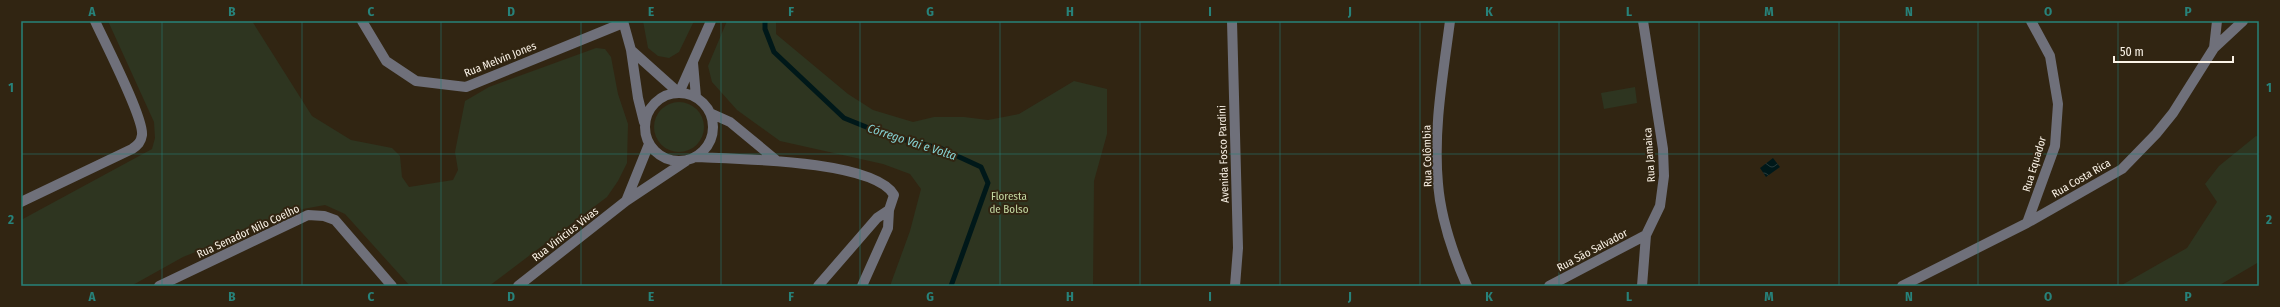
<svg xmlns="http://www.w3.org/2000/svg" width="2280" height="307" viewBox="0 0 2280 307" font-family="'Fira Sans Condensed',sans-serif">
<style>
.green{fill:#2e3520}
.water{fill:url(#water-waves)}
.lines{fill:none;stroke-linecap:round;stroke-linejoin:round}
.stream{stroke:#001819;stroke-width:5}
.minor{stroke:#6f707a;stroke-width:10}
.grid{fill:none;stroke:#27827a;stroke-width:1;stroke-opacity:0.55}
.labels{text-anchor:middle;stroke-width:4;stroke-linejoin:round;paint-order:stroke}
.street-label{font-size:11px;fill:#fbf3e7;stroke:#312512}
.park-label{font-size:11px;fill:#c5d9a3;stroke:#312512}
.water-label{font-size:12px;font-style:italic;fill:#85d1d2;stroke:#312512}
.neatline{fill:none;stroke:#27827a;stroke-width:1.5}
.grid-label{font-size:13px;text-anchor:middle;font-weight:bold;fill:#27827a}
</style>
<defs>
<pattern id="water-waves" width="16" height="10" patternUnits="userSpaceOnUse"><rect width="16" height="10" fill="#001819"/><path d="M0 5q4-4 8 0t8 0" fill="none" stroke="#263a3a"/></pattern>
</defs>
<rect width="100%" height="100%" fill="#312512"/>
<path class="green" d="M108,21H252L312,116L351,140L392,148L400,156L402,177L409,187L453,180L458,170L455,152L465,101L489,87L596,48L605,49L611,57L618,94L628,124L627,163L618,181L607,197L489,286H410L345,214L325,205L303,209L183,257L131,286H21V220L152,149L155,138L154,122Z
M643,21H694L679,52L669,58L658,56L648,48Z
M727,21H776V34L848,94L873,110L913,122L934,117H964L988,120L1019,114L1074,81L1107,89V134L1094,181L1093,286H890L910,231L921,189L910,174L883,164L780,141L737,110L712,82L708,66Z
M1635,87L1637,103L1604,109L1601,93Z
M654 127a25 25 0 1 1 50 0a25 25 0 1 1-50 0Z
M2256,136L2259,137V262L2218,286H2120L2187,248L2217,202L2205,184L2219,166Z"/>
<path class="water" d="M1773,158L1780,167L1766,177L1760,168Z"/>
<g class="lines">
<path class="stream" d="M765,21V29L774,52L844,118L886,135L942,149L981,167L988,183L951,286"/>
<path class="minor" d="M362,21L386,61L416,81L466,87L623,23
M623,21L631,50L638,98L644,122
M1232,21L1238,248L1235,286
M1450,21C1443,75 1433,130 1438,184C1441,220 1453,254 1467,286
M2214,48L2217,21
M631,50L679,93L711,21
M693,63L696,97
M645 127a34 34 0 1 1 68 0a34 34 0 1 1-68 0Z
M710,113L730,122L776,160
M696,157C737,159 874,160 894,195L889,210L888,228L862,286
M626,201L649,144
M21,202L132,149C138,145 141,142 142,135C144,118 104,41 95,21
M2027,223L2055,146L2058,104L2050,56L2031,21
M159,286L308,215L324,216L335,220L392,286
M518,286L626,201L686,161
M818,286L877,218L889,210
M1549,286L1646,235
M1642,286L1646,235L1660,206L1664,176L1663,149L1643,21
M1902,286L2027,223L2122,169L2156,134L2173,113L2214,48L2243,21"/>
</g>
<path class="grid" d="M162,21V286M302,21V286M441,21V286M581,21V286M721,21V286M860,21V286M1000,21V286M1140,21V286M1280,21V286M1420,21V286M1559,21V286M1699,21V286M1839,21V286M1978,21V286M2118,21V286M21,154H2259"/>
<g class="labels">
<g class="street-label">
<text transform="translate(500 59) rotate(-22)" y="4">Rua Melvin Jones</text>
<text transform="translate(1223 154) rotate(-92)" y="4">Avenida Fosco Pardini</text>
<text transform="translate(1649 155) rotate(-94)" y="4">Rua Jamaica</text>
<text transform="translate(1427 156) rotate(-91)" y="4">Rua Colômbia</text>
<text transform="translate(2034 164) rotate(-73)" y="4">Rua Equador</text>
<text transform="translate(2081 178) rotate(-30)" y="4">Rua Costa Rica</text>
<text transform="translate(248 231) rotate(-25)" y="4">Rua Senador Nilo Coelho</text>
<text transform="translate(565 234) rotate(-38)" y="4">Rua Vinícius Vivas</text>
<text transform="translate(1592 250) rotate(-28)" y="4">Rua São Salvador</text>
</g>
<g class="park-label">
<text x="1009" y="200">Floresta<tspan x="1009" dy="13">de Bolso</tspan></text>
</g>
<g class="water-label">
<text transform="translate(912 142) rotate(18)" y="4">Córrego Vai e Volta</text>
</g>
</g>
<rect width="2280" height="307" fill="none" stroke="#312512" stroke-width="44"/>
<path d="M2114 56v6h119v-6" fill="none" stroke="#fbf3e7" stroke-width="2"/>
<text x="2120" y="56" font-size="12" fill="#fbf3e7" stroke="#312512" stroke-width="3" paint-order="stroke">50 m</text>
<rect x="22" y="22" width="2236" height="263" class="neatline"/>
<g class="grid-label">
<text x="92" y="16">A</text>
<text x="232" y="16">B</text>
<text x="371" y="16">C</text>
<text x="511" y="16">D</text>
<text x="651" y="16">E</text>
<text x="791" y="16">F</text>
<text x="930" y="16">G</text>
<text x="1070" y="16">H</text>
<text x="1210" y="16">I</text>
<text x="1350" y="16">J</text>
<text x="1489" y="16">K</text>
<text x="1629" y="16">L</text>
<text x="1769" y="16">M</text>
<text x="1909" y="16">N</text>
<text x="2048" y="16">O</text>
<text x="2188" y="16">P</text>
<text x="11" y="92">1</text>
<text x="2269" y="92">1</text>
<text x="11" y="224">2</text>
<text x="2269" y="224">2</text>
<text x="92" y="301">A</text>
<text x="232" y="301">B</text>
<text x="371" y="301">C</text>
<text x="511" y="301">D</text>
<text x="651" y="301">E</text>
<text x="791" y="301">F</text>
<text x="930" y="301">G</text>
<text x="1070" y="301">H</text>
<text x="1210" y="301">I</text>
<text x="1350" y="301">J</text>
<text x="1489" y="301">K</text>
<text x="1629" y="301">L</text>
<text x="1769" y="301">M</text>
<text x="1909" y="301">N</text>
<text x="2048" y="301">O</text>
<text x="2188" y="301">P</text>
</g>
</svg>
